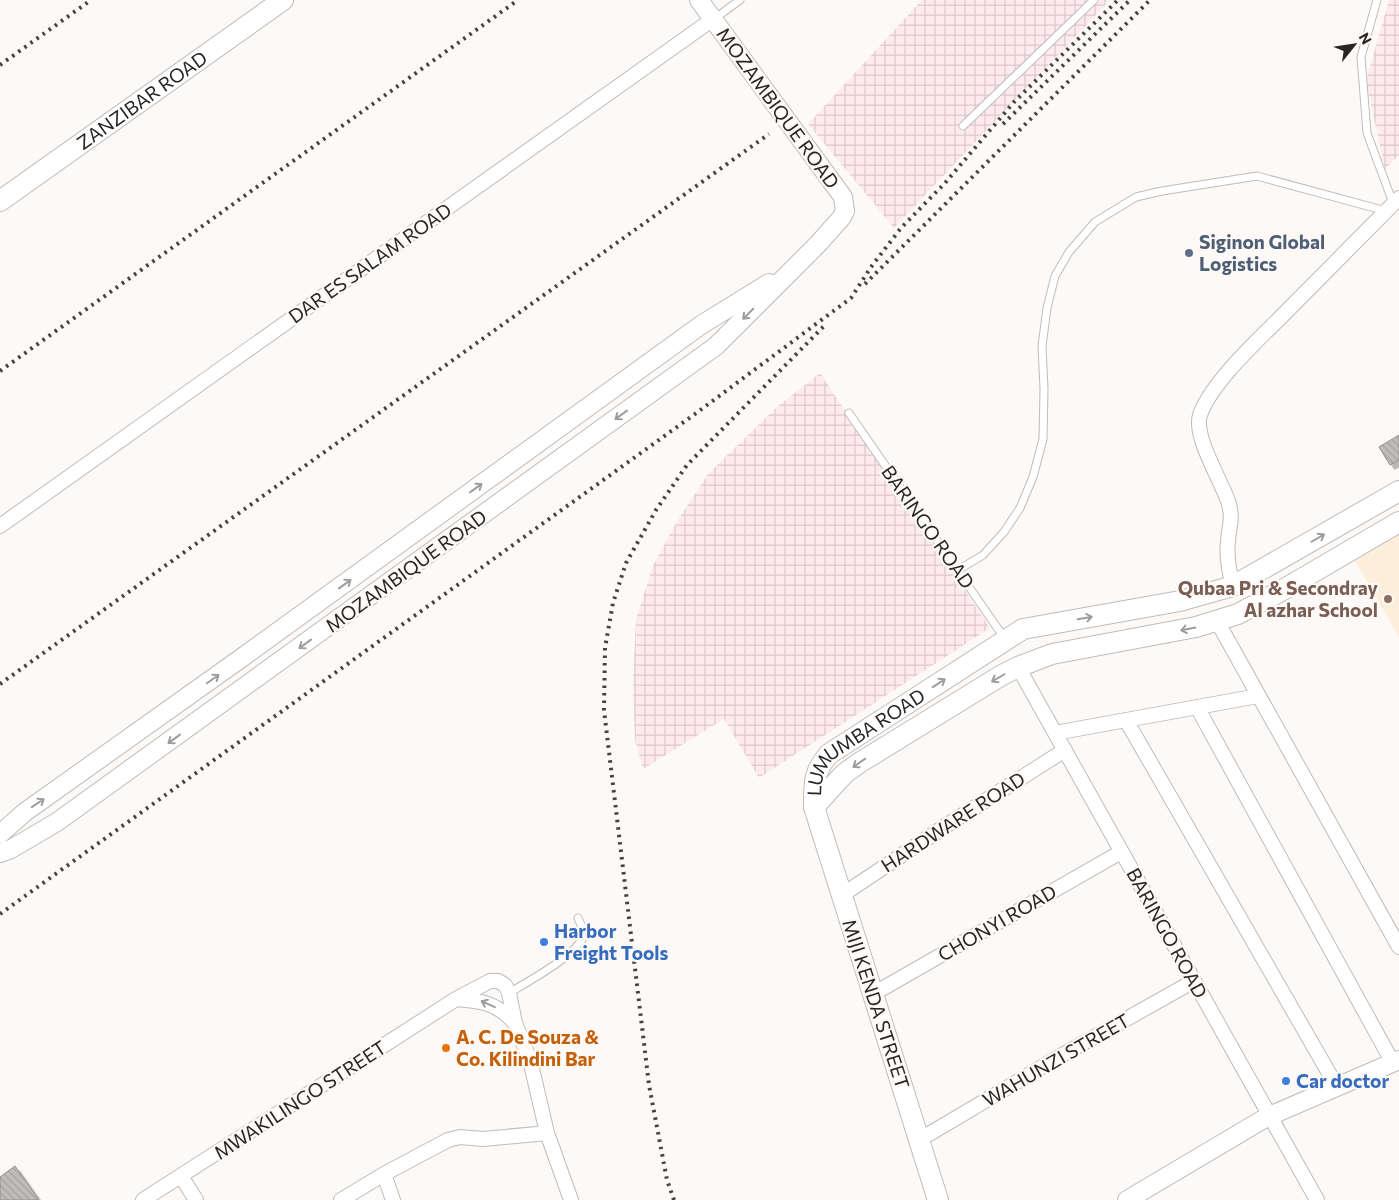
<svg xmlns="http://www.w3.org/2000/svg" width="1399" height="1200" viewBox="0 0 1399 1200" font-family="Commissioner,sans-serif">
<style>
.industrial{fill:url(#industrial-grid)}
.education{fill:#fceeda}
.building{fill:url(#building-back-hatch);stroke:#918f8c;filter:url(#shadow)}
.lines{fill:none;stroke-linecap:round;stroke-linejoin:round}
.service-casing{stroke:#bfbcb9;stroke-width:9}
.minor-casing{stroke:#bfbcb9;stroke-width:16}
.tertiary-casing{stroke:#bfbcb9;stroke-width:20}
.secondary-casing{stroke:#bfbcb9;stroke-width:22}
.service{stroke:#fff;stroke-width:7}
.minor{stroke:#fff;stroke-width:14}
.tertiary{stroke:#fff;stroke-width:18}
.secondary{stroke:#fff;stroke-width:20}
.rail{stroke:#454342;stroke-width:4;stroke-dasharray:2.5 5;stroke-linecap:butt}
.oneway{stroke:#9e9d9d}
.service-dot{fill:#5c6f8a;stroke:#fdf9f6;stroke-width:2}
.education-dot{fill:#8d6e63;stroke:#fdf9f6;stroke-width:2}
.shop-dot{fill:#3f7fe0;stroke:#fdf9f6;stroke-width:2}
.food-dot{fill:#e8710a;stroke:#fdf9f6;stroke-width:2}
.labels{text-anchor:middle;stroke-width:4.5;stroke-linejoin:round;paint-order:stroke}
.street-label{font-size:19px;fill:#272625;stroke:#fdf9f6}
.service-label{font-size:19px;font-weight:bold;fill:#4e5e75;stroke:#fdf9f6;text-anchor:start}
.education-label{font-size:19px;font-weight:bold;fill:#785e54;stroke:#fdf9f6;text-anchor:end}
.shop-label{font-size:19px;font-weight:bold;fill:#366cbe;stroke:#fdf9f6;text-anchor:start}
.food-label{font-size:19px;font-weight:bold;fill:#c56008;stroke:#fdf9f6;text-anchor:start}
</style>
<defs>
<pattern id="industrial-grid" width="8" height="8" patternUnits="userSpaceOnUse" patternTransform="scale(1.25)"><rect width="8" height="8" fill="#ffeaef"/><path d="M0 4h8M4 0v8" fill="none" stroke="#dbc9cd"/></pattern>
<pattern id="building-back-hatch" width="6" height="6" patternUnits="userSpaceOnUse" patternTransform="scale(1.25)"><rect width="6" height="6" fill="#bfbcb9"/><path d="M-1 5l2 2M0 0l6 6M5-1l2 2" fill="none" stroke="#a4a19f"/></pattern>
<filter id="shadow"><feDropShadow dx="4.5" dy="4.5" stdDeviation="0" flood-color="#0004"/></filter>
</defs>
<rect width="100%" height="100%" fill="#fdf9f6"/>
<path class="industrial" d="M922,0H1110L894,228L808,124Z
M1389,0H1399V155L1385,169L1366,81Z
M820,373L990,628L759,778L724,719L643,769L635,740L633,683L636,619L653,566L676,523L708,474L777,407Z"/>
<path class="education" d="M1399,535V637L1355,561Z"/>
<path class="building" d="M1399,435V460L1390,465L1379,447Z
M15,1166L39,1200H0V1177Z"/>
<g class="lines">
<g class="service-casing">
<path id="service" d="M1377,0L1361,57L1367,133L1393,203
M714,19L740,0
M963,126L1094,0
M849,413L1005,639
M958,570L983,555L1004,532L1020,508L1033,477L1043,439L1044,389L1042,346L1047,308L1055,276L1069,252L1095,222L1136,197L1162,191L1257,176L1386,211
M509,993C529,981 576,956 585,934L578,918"/>
</g>
<g class="minor-casing">
<path id="minor" d="M0,526L713,19
M1233,586C1229,571 1226,557 1228,541C1229,526 1233,520 1229,504C1222,481 1193,437 1200,415C1211,383 1257,341 1282,316C1321,277 1360,237 1399,198
M1217,621L1399,947
M1018,667L1317,1200
M1197,707L1393,1063
M1126,720L1337,1087
M1055,733L1258,696
M842,895L947,825L1065,750
M873,994L1121,852
M456,999C482,1001 497,1003 515,1023
M919,1140L1064,1054L1194,981
M181,1176L196,1200
M143,1200L456,999L490,981H498L505,985L509,993L515,1023L530,1060L547,1133L571,1200
M341,1200L384,1174
M393,1200L384,1174L448,1140L460,1137L483,1139L547,1133"/>
</g>
<g class="tertiary-casing">
<path id="tertiary" d="M0,834L25,812L240,659L701,325L769,283
M0,853L11,849L57,822L716,346L818,244L842,217L845,211L843,197L699,0
M1127,1200L1267,1117L1399,1060"/>
</g>
<g class="secondary-casing">
<g id="secondary">
<path id="s1" d="M0,201L283,0"/>
<path d="M814,807L844,774L859,763L1002,675L1018,667L1052,654L1196,627L1238,614L1281,591L1399,522"/>
<path id="s2" d="M938,1200L814,807C814,784 813,772 829,754L1023,629L1180,601L1233,586L1399,491"/>
</g>
</g>
<use href="#service" class="service"/>
<use href="#minor" class="minor"/>
<use href="#tertiary" class="tertiary"/>
<use href="#secondary" class="secondary"/>
<path class="rail" d="M0,65L91,0
M1003,124L1130,0
M865,284L1150,0
M0,371L518,0
M0,684L769,134
M0,914L695,414L851,298L871,267L901,228L945,183L1014,102L1118,0
M674,1200L667,1180L649,1085L604,710L605,648L613,603L626,563L656,510L687,465L825,325"/>
</g>
<defs><path id="oneway-shaft" d="M-6 0H5M1.5-3L5.5 0L1.5 3" fill="none" stroke-width="1.6" stroke-linecap="round" stroke-linejoin="round" transform="scale(1.25)"/></defs>
<g class="oneway">
<use href="#oneway-shaft" transform="translate(748 314) rotate(135)"/>
<use href="#oneway-shaft" transform="translate(621 415) rotate(144)"/>
<use href="#oneway-shaft" transform="translate(476 488) rotate(-36)"/>
<use href="#oneway-shaft" transform="translate(1318 538) rotate(-30)"/>
<use href="#oneway-shaft" transform="translate(345 584) rotate(-36)"/>
<use href="#oneway-shaft" transform="translate(1085 618) rotate(-10)"/>
<use href="#oneway-shaft" transform="translate(1188 629) rotate(169)"/>
<use href="#oneway-shaft" transform="translate(305 644) rotate(144)"/>
<use href="#oneway-shaft" transform="translate(998 678) rotate(150)"/>
<use href="#oneway-shaft" transform="translate(213 679) rotate(-35)"/>
<use href="#oneway-shaft" transform="translate(939 683) rotate(-33)"/>
<use href="#oneway-shaft" transform="translate(174 739) rotate(144)"/>
<use href="#oneway-shaft" transform="translate(859 763) rotate(145)"/>
<use href="#oneway-shaft" transform="translate(38 803) rotate(-34)"/>
<use href="#oneway-shaft" transform="translate(488 1004) rotate(-156)"/>
</g>
<circle class="service-dot" cx="1189" cy="253" r="5"/>
<circle class="education-dot" cx="1388" cy="599" r="5"/>
<g class="shop-dot">
<circle cx="544" cy="942" r="5"/>
<circle cx="1286" cy="1081" r="5"/>
</g>
<circle class="food-dot" cx="446" cy="1048" r="5"/>
<g class="labels">
<g class="street-label">
<text dy="7" stroke="none"><textPath href="#s1" startOffset="174">ZANZIBAR ROAD</textPath></text>
<text transform="translate(778 108) rotate(54)" y="7">MOZAMBIQUE ROAD</text>
<text transform="translate(370 263) rotate(-35)" y="7">DAR ES SALAM ROAD</text>
<text transform="translate(928 527) rotate(55)" y="7">BARINGO ROAD</text>
<text transform="translate(406 571) rotate(-36)" y="7">MOZAMBIQUE ROAD</text>
<text dy="7" stroke="none"><textPath href="#s2" startOffset="502">LUMUMBA ROAD</textPath></text>
<text transform="translate(953 822) rotate(-33)" y="7">HARDWARE ROAD</text>
<text transform="translate(997 923) rotate(-30)" y="7">CHONYI ROAD</text>
<text transform="translate(1167 933) rotate(61)" y="7">BARINGO ROAD</text>
<text transform="translate(876 1004) rotate(72)" y="7">MIJI KENDA STREET</text>
<text transform="translate(1056 1060) rotate(-30)" y="7">WAHUNZI STREET</text>
<text transform="translate(300 1100) rotate(-33)" y="7">MWAKILINGO STREET</text>
</g>
<g class="service-label">
<text x="1199" y="249">Siginon Global<tspan x="1199" dy="22">Logistics</tspan></text>
</g>
<g class="education-label">
<text x="1378" y="595">Qubaa Pri &amp; Secondray<tspan x="1378" dy="22">Al azhar School</tspan></text>
</g>
<g class="shop-label">
<text x="554" y="938">Harbor<tspan x="554" dy="22">Freight Tools</tspan></text>
<text x="1296" y="1088">Car doctor</text>
</g>
<g class="food-label">
<text x="456" y="1044">A. C. De Souza &amp;<tspan x="456" dy="22">Co. Kilindini Bar</tspan></text>
</g>
</g>
<g transform="translate(1354 45) rotate(60)" stroke="#fdf9f6" stroke-width="4" paint-order="stroke">
<path d="M0-4L9 19L0 12L-9 19Z" fill="#272625"/>
<text y="-8" font-size="14" font-weight="bold" text-anchor="middle" fill="#272625">N</text>
</g>
</svg>
